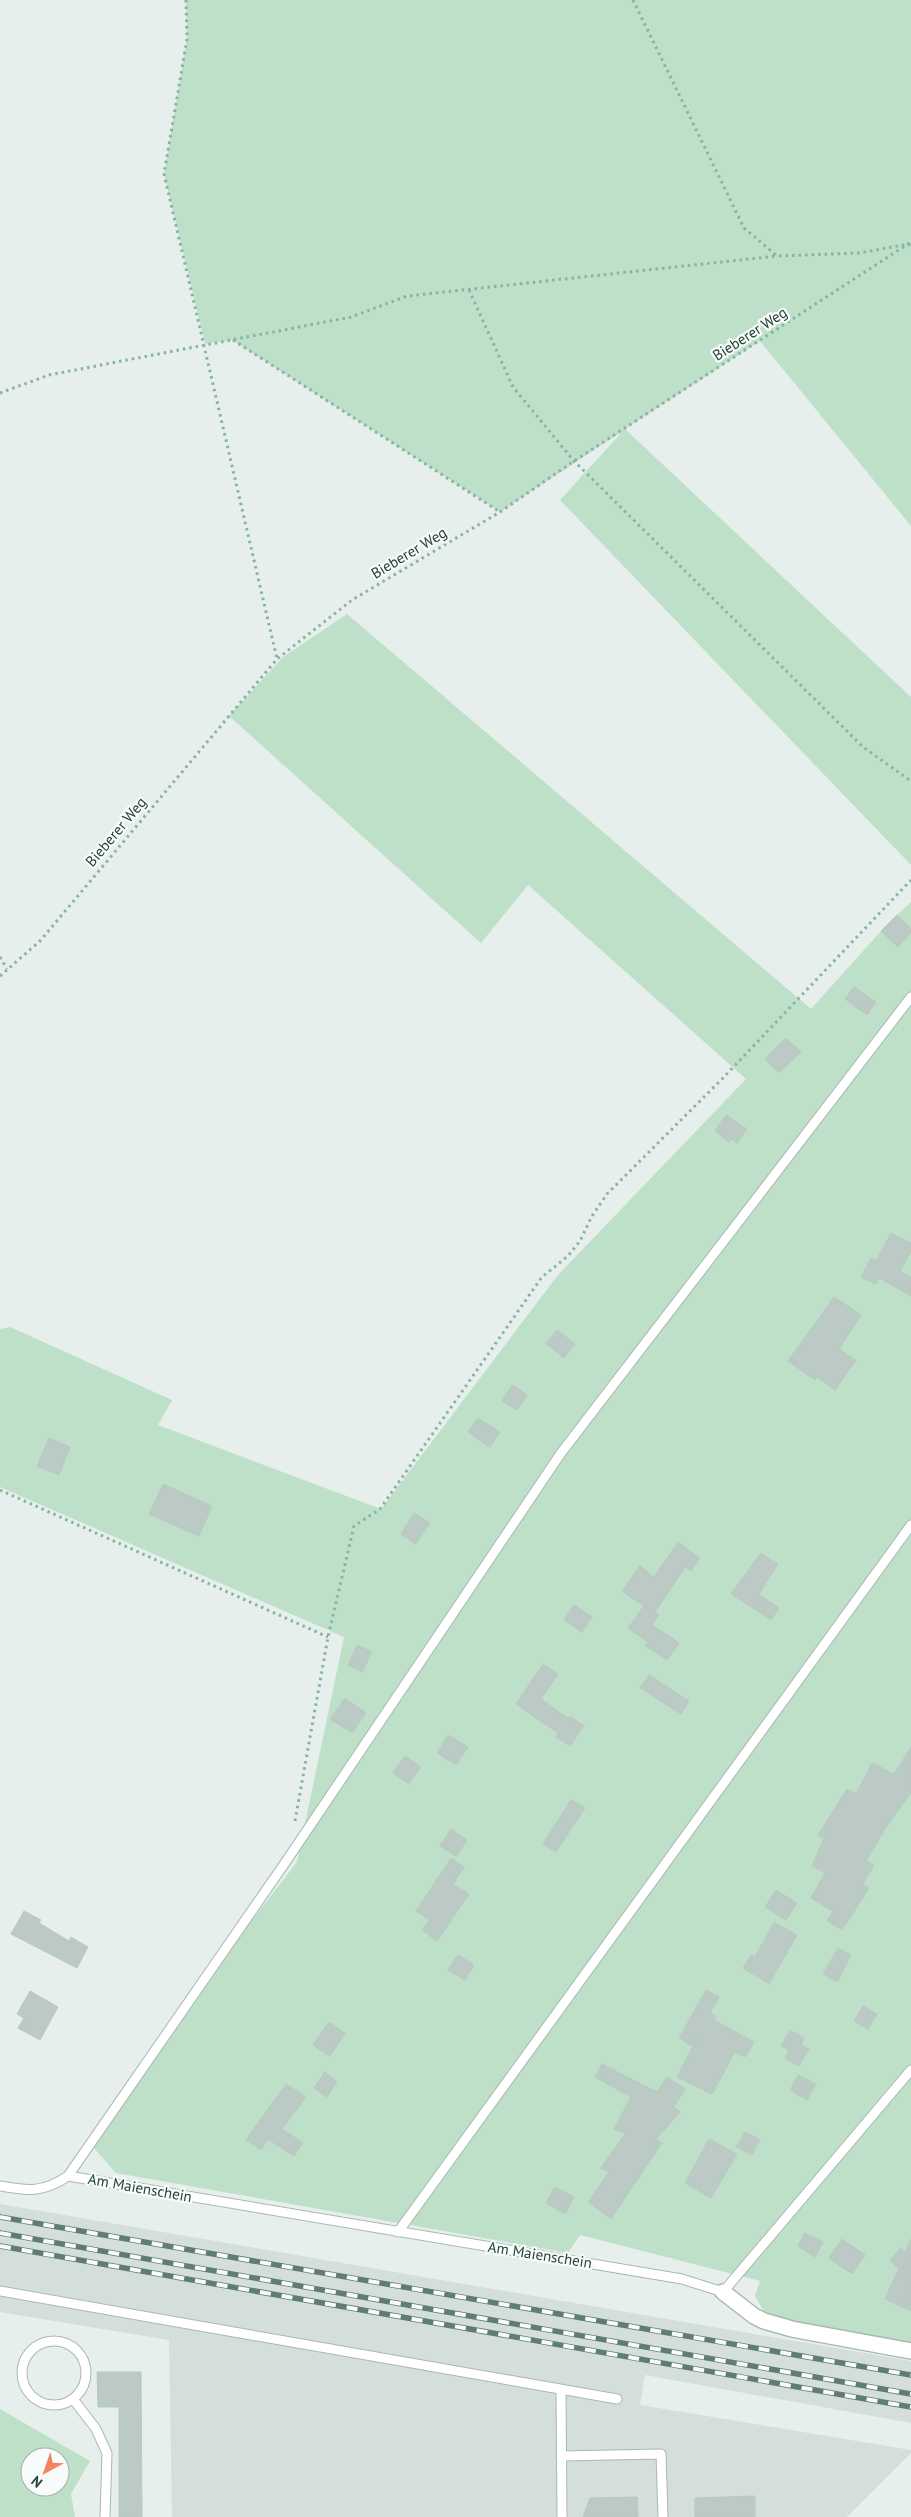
<svg xmlns="http://www.w3.org/2000/svg" width="911" height="2517" viewBox="0 0 911 2517" font-family="'PT Sans',sans-serif">
<style>
.built{fill:#d4dfda}
.green{fill:#bfe0c8;fill-rule:evenodd}
.building{fill:#bbcac4;stroke:#b8c9c2}
.lines{fill:none;stroke-linecap:round;stroke-linejoin:round}
.lane-casing{stroke:#a8b8b2;stroke-width:11}
.street-casing{stroke:#a8b8b2;stroke-width:18}
.path{stroke:#86b3a5;stroke-width:3;stroke-dasharray:2.5 4;stroke-linecap:butt}
.lane{stroke:#fff;stroke-width:9}
.street{stroke:#fff;stroke-width:15}
.rail-casing{stroke:#5f7d75;stroke-width:5.5}
.rail{stroke:#f7fbf9;stroke-width:4;stroke-dasharray:11;stroke-linecap:butt}
.labels{text-anchor:middle;stroke-width:4.5;stroke-linejoin:round;paint-order:stroke}
.street-label{font-size:15px;fill:#24423a;stroke:#f7fbf9}
</style>
<rect width="100%" height="100%" fill="#e6efeb"/>
<path class="built" d="M0,2204L911,2361V2423L645,2375L640,2405L911,2450V2453L847,2517H172L169,2340L0,2312Z"/>
<path class="green" d="M186,0H911V526L760,341L625,429L911,697V865L560,500L623,431L500,512L232,340L205,344L164,174L187,39Z
M347,614L811,1009L881,931L911,902V2344L767,2316L755,2296L760,2281L580,2235L568,2253L116,2173L93,2147L193,1996L297,1862L344,1637L0,1487V1329L10,1327L172,1400L158,1425L381,1509L558,1275L746,1079L528,885L481,943L229,716L283,657Z
M0,2409L90,2461L71,2494L75,2517H0ZM30,2457H60V2487H30Z"/>
<path class="building" d="M897,915L911,929V933L898,947L881,931Z
M854,987L876,1002L867,1015L845,999Z
M786,1038L801,1052L779,1073L765,1059Z
M726,1115L747,1129L737,1143L731,1139L729,1142L715,1131Z
M891,1233L911,1243V1251L900,1271L911,1277V1296L879,1278L876,1284L861,1277L871,1258L876,1261Z
M834,1297L861,1315L839,1349L856,1360L835,1390L817,1377L815,1380L788,1361Z
M557,1330L575,1344L564,1358L546,1344Z
M512,1385L527,1395L517,1410L502,1401Z
M478,1418L500,1432L490,1447L468,1432Z
M49,1438L70,1447L59,1475L37,1466Z
M163,1484L212,1506L199,1536L149,1514Z
M414,1513L430,1523L416,1544L401,1534Z
M678,1542L700,1558L691,1571L685,1567L655,1612L659,1615L652,1625L679,1643L667,1660L645,1646L648,1642L628,1628L644,1606L622,1591L640,1566L654,1577Z
M761,1553L778,1564L759,1594L779,1608L771,1620L731,1594Z
M574,1605L592,1617L582,1632L564,1620Z
M357,1645L372,1652L362,1672L348,1665Z
M543,1664L558,1674L541,1699L568,1718L570,1716L584,1726L570,1746L556,1737L558,1733L516,1704Z
M649,1675L689,1701L681,1714L640,1688Z
M345,1698L366,1713L352,1733L330,1719Z
M448,1735L468,1747L456,1765L437,1753Z
M911,1747V1793L888,1824L866,1861L874,1865L863,1884L869,1888L842,1930L827,1921L833,1911L811,1898L825,1873L812,1866L824,1838L818,1835L847,1789L856,1794L872,1763L894,1774Z
M405,1756L421,1767L409,1784L393,1773Z
M571,1800L585,1808L556,1852L543,1844Z
M451,1829L467,1840L456,1856L440,1846Z
M451,1858L464,1867L453,1884L469,1894L437,1941L422,1930L430,1920L416,1911Z
M776,1890L797,1903L786,1920L765,1907Z
M24,1911L41,1920L39,1923L69,1941L71,1937L88,1947L77,1968L11,1934Z
M774,1922L797,1935L769,1984L743,1968L751,1955L755,1957Z
M838,1948L851,1955L837,1982L823,1974Z
M458,1955L474,1965L465,1980L448,1970Z
M706,1990L719,1997L710,2013L716,2016L714,2020L754,2042L745,2057L735,2052L712,2094L677,2077L699,2035L692,2046L679,2038Z
M30,1991L58,2007L40,2040L18,2028L24,2018L17,2014Z
M863,2006L877,2014L868,2029L854,2021Z
M329,2022L345,2033L330,2056L313,2045Z
M790,2030L804,2038L801,2045L809,2049L799,2066L785,2058L789,2050L781,2046Z
M602,2064L657,2092L667,2077L685,2089L674,2107L680,2112L656,2139L662,2143L611,2219L588,2202L609,2172L601,2168L625,2134L614,2129L631,2097L595,2077Z
M325,2072L337,2082L327,2097L314,2088Z
M798,2075L816,2084L807,2100L790,2090Z
M286,2084L306,2097L282,2129L303,2143L294,2156L268,2139L261,2150L246,2140Z
M745,2132L760,2140L752,2155L736,2147Z
M709,2139L737,2154L711,2198L685,2183Z
M555,2187L574,2197L565,2214L546,2203Z
M805,2233L823,2242L815,2257L798,2246Z
M842,2239L865,2255L852,2274L829,2258Z
M911,2239V2311L885,2299L899,2268L890,2261L900,2248L905,2252Z
M97,2372H141L142,2517H119V2407H98Z
M755,2496V2517H695V2498Z
M637,2497L638,2517H583L590,2498Z"/>
<g class="lines">
<g class="lane-casing">
<path id="lane" d="M68,2176L287,1860L561,1453L911,997
M0,2186C28,2191 43,2193 68,2176L682,2279L723,2292L911,2070
M398,2232L911,1525
M0,2291L617,2399
M22 2373a32 32 0 1 1 64 0a32 32 0 1 1-64 0Z
M561,2390L562,2517
M73,2399L96,2429L107,2453L105,2517
M561,2456L661,2454L663,2517"/>
</g>
<g class="street-casing">
<path id="street" d="M723,2292L754,2316L764,2321L792,2329L911,2351"/>
</g>
<path class="path" d="M186,0L187,39L164,174L277,659
M633,0L744,228L777,256L860,253L908,244L911,246
M469,290L513,387L574,461L863,747L911,781
M233,340L500,512
M0,393L49,375L351,317L407,296L777,256
M0,957L7,969
M0,976L40,941L277,659L352,600L500,512L574,461L911,242
M0,1490L328,1637
M295,1821L328,1637L354,1526L380,1509L542,1277L568,1256L580,1241L592,1216L607,1194L723,1078L911,880"/>
<use href="#lane" class="lane"/>
<use href="#street" class="street"/>
<g class="rail-casing">
<path id="rail" d="M0,2217L911,2375
M0,2233L911,2394
M0,2246L911,2407"/>
</g>
<use href="#rail" class="rail"/>
</g>
<g class="labels">
<g class="street-label">
<text transform="translate(750 334) rotate(-33)" y="5">Bieberer Weg</text>
<text transform="translate(409 553) rotate(-31)" y="5">Bieberer Weg</text>
<text transform="translate(116 832) rotate(-50)" y="5">Bieberer Weg</text>
<text transform="translate(140 2188) rotate(10)" y="5">Am Maienschein</text>
<text transform="translate(540 2255) rotate(9)" y="5">Am Maienschein</text>
</g>
</g>
<g transform="translate(45 2472) rotate(220)"><circle r="24" fill="#f7fbf9" stroke="#a3b1ad"/>
<path d="M0-4L9 19L0 12L-9 19Z" fill="#f4845f"/>
<text y="-8" font-size="14" font-weight="bold" text-anchor="middle" fill="#24423a">N</text>
</g>
</svg>
